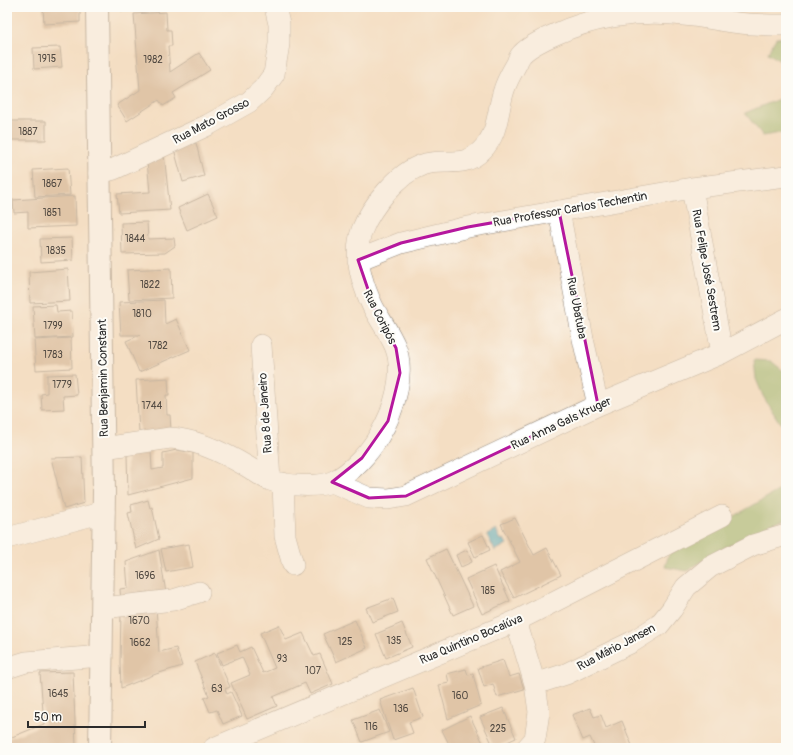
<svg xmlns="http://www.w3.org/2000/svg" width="793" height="755" viewBox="0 0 793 755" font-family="Pangolin,sans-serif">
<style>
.forest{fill:#90b368;stroke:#5e6f4a}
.water{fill:#46acc6;stroke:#386c78}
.building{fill:#c7a685}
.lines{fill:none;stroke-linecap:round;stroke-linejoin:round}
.minor-casing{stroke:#908477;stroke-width:22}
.major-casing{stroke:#908477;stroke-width:24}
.minor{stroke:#fff;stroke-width:21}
.major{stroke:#fff;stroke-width:22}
.marked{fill:none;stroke:#b5179e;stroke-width:3;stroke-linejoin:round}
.labels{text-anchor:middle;stroke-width:4;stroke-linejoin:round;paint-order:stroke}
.number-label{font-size:10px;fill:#524a42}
.street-label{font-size:12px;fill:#2b2b2b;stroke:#fdfcf7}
</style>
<rect width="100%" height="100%" fill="#fdfcf7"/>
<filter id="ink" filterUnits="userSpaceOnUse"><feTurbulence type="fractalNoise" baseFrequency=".025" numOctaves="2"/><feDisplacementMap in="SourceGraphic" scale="8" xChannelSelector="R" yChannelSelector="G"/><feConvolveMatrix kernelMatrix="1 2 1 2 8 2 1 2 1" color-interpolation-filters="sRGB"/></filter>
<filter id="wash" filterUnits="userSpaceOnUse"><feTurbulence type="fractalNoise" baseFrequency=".012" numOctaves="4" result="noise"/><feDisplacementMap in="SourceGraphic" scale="16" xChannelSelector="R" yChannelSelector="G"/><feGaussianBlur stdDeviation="0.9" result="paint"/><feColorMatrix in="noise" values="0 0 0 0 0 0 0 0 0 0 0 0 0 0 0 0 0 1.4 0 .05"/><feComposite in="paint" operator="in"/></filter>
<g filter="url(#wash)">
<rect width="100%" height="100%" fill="#f4dec3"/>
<path class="forest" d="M786,37V65L768,53L776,38Z
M786,96V132L763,136L745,113Z
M754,360L771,361L786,373V433L763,396L756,379Z
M783,488H786V519C751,532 718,550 687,571L665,567L669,554Z"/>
<path class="water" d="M496,530L501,540L504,539L507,544L495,551L487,535Z"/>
<g id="blocks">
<path class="building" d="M43,7H80V22L44,24Z
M121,7H163V9L121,11Z
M166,12L167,30H171L172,46H168L170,72L199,53L210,70L173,93L176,98L163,106L159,100L127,121L117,105L140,90L134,14Z
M60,47L62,67L34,69L33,48Z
M9,121H46V140H9Z
M196,143L204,176L183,182L174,149Z
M164,154L170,210L119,213L117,194L150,192L147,161Z
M68,168L70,195L35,197L33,170Z
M208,194L218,216L187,230L178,208Z
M75,196L76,226L28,228V212L14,213L13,200Z
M147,222L148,239L174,238L175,246L165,253L122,254L121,223Z
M72,238L73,260L41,262L40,239Z
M171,268L172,298L129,300L127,270Z
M68,269L70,301L30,303L29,272Z
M164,300L165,324L176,319L190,350L139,372L126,341L140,335H121L119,302Z
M56,305L57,312L72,311L73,337L35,339L33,306Z
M71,338L72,368L36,370L34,340Z
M75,374L77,395L63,396L64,409L42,410L41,394L47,393V375Z
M168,378L169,395H166L167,415H170L171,431L139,432L136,380Z
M151,450L152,470L163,468V453L177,450L193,453V478L128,495L127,455Z
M82,457L84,503L64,509L51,458Z
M148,500L150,508L152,507L159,539L136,549L128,513L132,512L131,505Z
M515,518L534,555L547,548L561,575L514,598L500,572L520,562L501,524Z
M483,535L490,550L475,557L468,542Z
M189,544L193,567L166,572L161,549Z
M446,549L473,606L453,615L427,558Z
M159,550L166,593L149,595L148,592L135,594L121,603L120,589L128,588L126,562Z
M467,550L472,562L461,567L456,555Z
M494,566L510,601L482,614L466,579Z
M393,598L398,612L372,622L366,608Z
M156,607L159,652L176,648L182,666L156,674L121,688L120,662L121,612Z
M355,620L367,648L336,662L323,634Z
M402,623L412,647L386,658L376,634Z
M279,625L286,640L303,633L314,656L320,654L333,684L310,694L305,683L273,697L277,706L247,719L231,683L250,675L242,657L222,665L217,653L237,645L240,652L251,647L263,673L275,668L260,633Z
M215,653L230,687L225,689L227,694L231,692L242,716L223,724L217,710L210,712L204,698L209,696L195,662Z
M503,660L509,677L519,674L524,689L497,697L493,684L484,687L478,668Z
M466,669L468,675L473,674L481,705L448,719L439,685L449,683L447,674Z
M73,672L76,747L7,748V739L44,724L40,673Z
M413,688L423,717L409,722L413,733L393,740L380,700Z
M503,708L516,738L494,748L480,717Z
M590,708L594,717L601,715L606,728L622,721L633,748H595L590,737L583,740L572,715Z
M380,710L389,732L362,742L353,720Z
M470,716L483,743L474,748H451L442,730Z"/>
</g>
</g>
<g filter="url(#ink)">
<use href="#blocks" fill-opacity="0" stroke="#908477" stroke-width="1"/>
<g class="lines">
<g class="minor-casing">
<path id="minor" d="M99,173L114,169L208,125L249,102L263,89L274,74L279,44V24L275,7
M692,188L722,353
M559,211L583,339L598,405
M358,260L401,243L468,227L692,188L786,176
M261,345L270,480
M104,448L170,438C196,439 226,454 248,467C255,471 262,477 270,480C284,486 320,488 334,481C352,472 369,453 379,436C394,412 406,373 395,346C389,332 380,320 373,307C362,284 353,254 362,230C371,207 398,173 422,165C444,157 463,170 482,150C499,133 497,111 504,90C507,80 512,72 517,63C518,60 519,57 522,54C528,47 546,38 556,34C591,18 633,11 672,14C692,15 712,19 731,22C750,25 768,25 786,25
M332,482L369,498L388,499L406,496L598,405L722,353L786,319
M283,483L285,536L293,565
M7,538L104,512
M103,608L173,600L199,592
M516,621L535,684L539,712L535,739L527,748
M7,668L26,662L102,656
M535,684L566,674L632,642L659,625L672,609L686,587L710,567L753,545L786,535
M214,748L516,621L722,516"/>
</g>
<g class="major-casing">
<path id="major" d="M97,7L104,492L100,748"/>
</g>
<use href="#minor" class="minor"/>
<use href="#major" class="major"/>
</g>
</g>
<path d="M0 0H793V755H0ZM559,211L598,405L406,496L369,498L332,482L362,458L388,421L400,373L396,348L374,307L358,260L401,243L468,227Z" fill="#f4dec3" fill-opacity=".55" fill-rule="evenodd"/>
<path class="marked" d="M559,211L598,405L406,496L369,498L332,482L362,458L388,421L400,373L396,348L374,307L358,260L401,243L468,227Z"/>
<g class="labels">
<g class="number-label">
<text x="47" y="62">1915</text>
<text x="153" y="63">1982</text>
<text x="28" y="135">1887</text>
<text x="52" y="187">1867</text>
<text x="52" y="216">1851</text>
<text x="135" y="242">1844</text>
<text x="56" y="254">1835</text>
<text x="150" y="288">1822</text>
<text x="142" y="317">1810</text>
<text x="53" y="329">1799</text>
<text x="158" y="349">1782</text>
<text x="53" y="358">1783</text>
<text x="62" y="388">1779</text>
<text x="152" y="409">1744</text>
<text x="145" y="579">1696</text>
<text x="488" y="594">185</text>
<text x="139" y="624">1670</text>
<text x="394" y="644">135</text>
<text x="345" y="645">125</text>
<text x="140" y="646">1662</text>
<text x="282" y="662">93</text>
<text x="313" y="674">107</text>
<text x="217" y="692">63</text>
<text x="58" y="697">1645</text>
<text x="460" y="699">160</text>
<text x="401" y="712">136</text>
<text x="371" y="730">116</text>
<text x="498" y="732">225</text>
</g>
<g class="street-label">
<text transform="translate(211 121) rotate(-28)" y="4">Rua Mato Grosso</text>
<text transform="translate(570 209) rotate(-10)" y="4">Rua Professor Carlos Techentin</text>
<text transform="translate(707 270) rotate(80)" y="4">Rua Felipe José Sestrem</text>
<text transform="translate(577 308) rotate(79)" y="4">Rua Ubatuba</text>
<text transform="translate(380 317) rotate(63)" y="4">Rua Coripós</text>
<text transform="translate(103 378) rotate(-91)" y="4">Rua Benjamin Constant</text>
<text transform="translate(265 413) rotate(-94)" y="4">Rua 8 de Janeiro</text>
<text transform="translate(561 423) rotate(-25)" y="4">Rua Anna Gals Kruger</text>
<text transform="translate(471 639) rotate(-23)" y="4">Rua Quintino Bocaiúva</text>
<text transform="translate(616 647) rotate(-28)" y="4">Rua Mário Jansen</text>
</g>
</g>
<rect width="793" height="755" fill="none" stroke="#fdfcf7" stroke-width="24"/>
<path d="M28 721v6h117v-6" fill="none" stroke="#2b2b2b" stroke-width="2"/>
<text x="34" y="721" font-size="12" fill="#2b2b2b" stroke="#fdfcf7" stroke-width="3" paint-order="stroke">50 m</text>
</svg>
